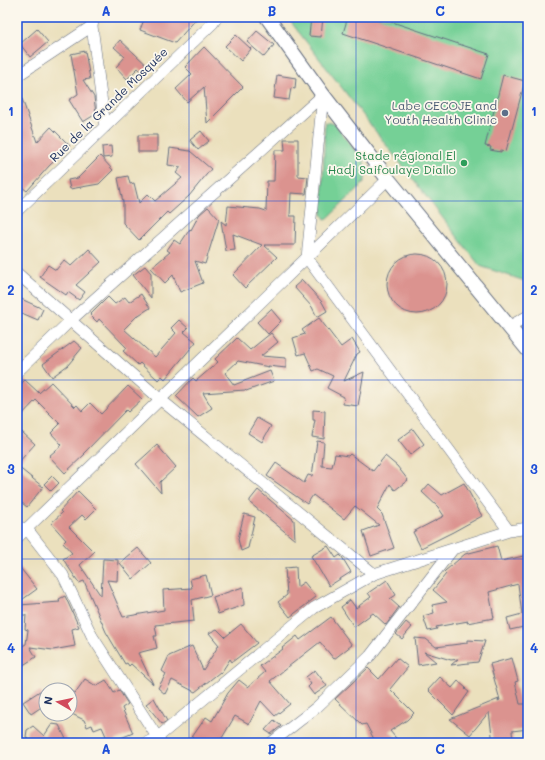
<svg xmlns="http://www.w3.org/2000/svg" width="545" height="760" viewBox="0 0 545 760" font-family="Mali,sans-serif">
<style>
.green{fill:#75d096;stroke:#48807a}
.building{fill:#db938f}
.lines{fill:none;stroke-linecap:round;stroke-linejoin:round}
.minor-casing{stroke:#646d7f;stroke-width:12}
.tertiary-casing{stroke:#646d7f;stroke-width:16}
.minor{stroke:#fff;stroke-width:11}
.tertiary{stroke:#fff;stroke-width:14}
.grid{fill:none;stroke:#1d4ed8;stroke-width:1;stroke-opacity:0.55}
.service-dot{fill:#5c6f8a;stroke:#fbf7ec;stroke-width:1.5}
.leisure-dot{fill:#2e9e5b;stroke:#fbf7ec;stroke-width:1.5}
.labels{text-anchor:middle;stroke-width:3.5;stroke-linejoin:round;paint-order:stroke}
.street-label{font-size:12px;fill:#1b2f5e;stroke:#fbf7ec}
.service-label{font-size:12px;fill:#4e5e75;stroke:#fbf7ec;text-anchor:end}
.leisure-label{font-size:12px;fill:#27864d;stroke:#fbf7ec;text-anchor:end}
.neatline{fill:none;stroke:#1d4ed8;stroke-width:1.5}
.grid-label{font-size:13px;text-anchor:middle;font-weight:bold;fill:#1d4ed8}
</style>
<rect width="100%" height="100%" fill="#fbf7ec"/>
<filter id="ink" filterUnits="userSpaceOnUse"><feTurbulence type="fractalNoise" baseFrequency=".025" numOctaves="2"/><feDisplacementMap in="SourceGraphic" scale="8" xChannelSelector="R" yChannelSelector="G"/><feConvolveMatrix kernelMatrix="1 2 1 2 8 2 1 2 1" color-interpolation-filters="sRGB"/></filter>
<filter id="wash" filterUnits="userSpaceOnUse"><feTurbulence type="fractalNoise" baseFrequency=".012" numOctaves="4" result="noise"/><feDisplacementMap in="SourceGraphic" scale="16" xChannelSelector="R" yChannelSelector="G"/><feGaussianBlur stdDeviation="0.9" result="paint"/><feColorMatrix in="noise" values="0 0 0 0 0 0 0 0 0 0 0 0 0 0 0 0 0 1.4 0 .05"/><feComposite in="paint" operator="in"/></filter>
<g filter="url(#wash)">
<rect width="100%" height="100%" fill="#ebe0bd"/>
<path class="green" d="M287,17H528V282L480,266Z
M325,122L335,124L364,162L366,175L364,183L328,218L325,219L322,214Z"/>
<g id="blocks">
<path class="building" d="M145,17H198L175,43L140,30Z
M311,17H323L321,37L309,36Z
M348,17H377L489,54L481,79L343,33Z
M37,29L48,42L30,57L20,44Z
M257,31L274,45L264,57L247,42Z
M236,35L251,49L241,61L225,46Z
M120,40L150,68L144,74L138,68L127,79L116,67L125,57L114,47Z
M204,47L243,87L207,123L204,87L187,102L176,89L192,74L185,67Z
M85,51L90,79L83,80L94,97L96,114L83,122L69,100L78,94L71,54Z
M277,75L296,78L295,89L291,88L289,100L274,98Z
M503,75L525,81L506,151L501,150V152L490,150L491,147L485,146Z
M17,90H19L37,142L51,127L70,146L49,166L27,191L17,183Z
M201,131L209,141L198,150L190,140Z
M138,135H157V152H138Z
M284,139H298V176L308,177L306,194L291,193L290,216H296L295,245H264L277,257L245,288L233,275L262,245L233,234L235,250L226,251L221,221L226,225L228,206L260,209L266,211L267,181H274L275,150H285Z
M111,146L112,157L103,158L102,147Z
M170,148L190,151L211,169L189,196L169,214L167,212L139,240L123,223V202L118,178L128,176L130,184L134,183L139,203L148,194L155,201L182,178L176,173L181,167L168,165Z
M100,156L113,170L99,184L70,189L68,180L78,178Z
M208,207L219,219L205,264L195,261L203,283L180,292L173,275L165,283L151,268L170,252L167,250L174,240L180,244L190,229L191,230L199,215Z
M89,249L101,262L76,285L85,292L79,300L68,292L66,295L40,277L48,265L56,270L64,260L71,266Z
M387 284a30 30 0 1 1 60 0a30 30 0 1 1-60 0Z
M145,266L151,273V298L133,275Z
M302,280L322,302L327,311L317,317L312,307L294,287Z
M141,294L150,308L137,316L124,329L155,357L176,333L171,328L179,320L188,328L184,332L196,342L165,379L162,376L158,380L140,363L138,365L123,351L127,348L99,319L97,322L90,315L108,297L115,304L125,297L129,302Z
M17,297L43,309L38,320L17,311Z
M271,309L281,321L268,334L257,322Z
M319,318L341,347L352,339L360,352L357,354L344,381L364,372L358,406L343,404L344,397L327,388L333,376L318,369L313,371L305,353L298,355L293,338L305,334L302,330Z
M271,333L278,342L261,356L286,358V368L268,366L269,367L238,361L225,373L234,385L270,371L274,381L246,391L245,390L203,393L212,408L198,417L176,396L193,378L196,381L218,362L215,359L237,338L250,350Z
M74,341L82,348L68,365L52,377L43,364Z
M25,380L39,393L51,382L75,407L77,405L82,411L90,403L101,414L128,386L142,399L128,412L126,410L84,453L85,454L65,473L49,456L62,445L51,433L60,424L36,400L17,420V388Z
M313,410L325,411L324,439L312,437L315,420H313Z
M257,418L271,426L262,442L248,433Z
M413,429L424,444L410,455L398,440Z
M22,432L35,444L17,464V437Z
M317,441L324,442L322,466L332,467L335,454L348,456L350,454L373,471L385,456L397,466L408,480L395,490L390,484L377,509L382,514L394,548L371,556L363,531L379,525L355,506L344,519L313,495L307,504L267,476L276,463L304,483L308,475L312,476Z
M157,445L176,467L160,482L161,493L136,464Z
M17,466L43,487L27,507L17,499Z
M52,476L59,483L51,491L44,484Z
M464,483L482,516L453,532L421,548L413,532L444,516L438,507L422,492L429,484L442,495Z
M258,490L294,520L295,540L250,503V500Z
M78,491L96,509L86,519L82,515L69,527L94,552L80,565L101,596L103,559L118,560L117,581L107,580L123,617L164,610L163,590L192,588L190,579L206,575L211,595L192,600L194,621L155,625L157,636H154L157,648L138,653L153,684L131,664L129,666L127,663L125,664L106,632L84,581L79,583L63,559L72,553L63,543L66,540L51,523L62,513L60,511Z
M244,514L255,517L248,548L241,551L238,539Z
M328,546L336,558L340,555L342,557L351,572L329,586L311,556Z
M497,546L501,561L528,555V626L510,630L507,618L522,614L518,584L489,592L494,618L467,623L468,621L436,627L437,629L428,631L423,616L434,613L432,605L447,602L433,590L446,574L444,572L445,571L465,554Z
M138,548L151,563L133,579L120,563Z
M17,564L37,589L19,602V598L17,599Z
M296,567L297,587L304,582L316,597L290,617L278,602L287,595L285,568Z
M387,580L396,595L390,599L399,607L386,625L373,613L354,627L341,607L350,600L356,608L371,597L368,593Z
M243,587L244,605L218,614L213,597Z
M65,596L79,627L72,629L75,646L53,650L30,647L36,657L17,669V649L26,644L28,630L25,629L26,615H19V605L60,602L59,599Z
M331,617L352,645L334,659L320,642L270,681L290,704L275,716L261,701L249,724L235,716L219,743H188L206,717L212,721L228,693L239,680L248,687L265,672L260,666L283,649L282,648L297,636L300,640Z
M406,622L412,627L402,639L396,634Z
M241,624L257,643L232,662L230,659L221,673L220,672L195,692L172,680L165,694L158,688L166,674L162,671L169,656L192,646L203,670L219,645L209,633L217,629L225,637Z
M415,638L426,639L436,647L467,643V640L485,641L478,662L451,665L458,659L451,660L424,652L436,662L418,665Z
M397,658L408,667L390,689L414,713L407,720L390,731L400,743H376L366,724L362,725L335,699L368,668L379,679Z
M512,658L518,681L515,682L520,704H527L528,729L512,731L513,741L507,742V743H493L489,712L470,735L450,719L499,699L498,701L500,700L490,664Z
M315,670L327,686L314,695L308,687L311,684L306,677Z
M440,677L452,688L458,681L466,688L465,689L469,692L453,715L428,690Z
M85,679L96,686L106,680L114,693L119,690L128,704L122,708L133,733L109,743L102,727L94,730L92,725L87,727L84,720L70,713V691L75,693Z
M40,691L46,699V704L31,714L23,702Z
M154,698L167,721L162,724L146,704Z
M274,720L281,726L271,734L265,730Z
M52,724L59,725L68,743H32L26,737L27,730L33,726L44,736Z"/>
</g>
</g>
<g filter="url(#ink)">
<use href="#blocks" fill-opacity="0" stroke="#646d7f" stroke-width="1"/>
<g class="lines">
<g class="minor-casing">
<path id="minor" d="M94,17L92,26L105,127
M17,76L92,26
M323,95L307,258L509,531
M17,211L213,23L217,17
M17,273L161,400L374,574
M508,327L528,316
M17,372L71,320L323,95
M17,527L27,529L63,575L92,636L161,743
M17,538L388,179
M146,743L158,737L314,608L374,574L509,531L528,528
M271,743L317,707L370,656L453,549"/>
</g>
<g class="tertiary-casing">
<path id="tertiary" d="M267,17L323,95L388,179L528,350"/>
</g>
<use href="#minor" class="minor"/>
<use href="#tertiary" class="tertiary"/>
</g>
</g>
<path class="grid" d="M189,17V743M356,17V743M17,201H528M17,380H528M17,559H528"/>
<circle class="service-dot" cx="505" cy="113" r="4"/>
<circle class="leisure-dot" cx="464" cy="163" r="4"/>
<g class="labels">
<g class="street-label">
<text transform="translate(109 105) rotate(-44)" y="4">Rue de la Grande Mosquée</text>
</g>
<g class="service-label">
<text x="497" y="110">Labe CECOJE and<tspan x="497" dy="14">Youth Health Clinic</tspan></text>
</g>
<g class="leisure-label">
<text x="456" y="160">Stade régional El<tspan x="456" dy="14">Hadj Saifoulaye Diallo</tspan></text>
</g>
</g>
<rect width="545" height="760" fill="none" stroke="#fbf7ec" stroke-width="44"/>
<g transform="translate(58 702) rotate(279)"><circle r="19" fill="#fbf7ec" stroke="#a1a7b3"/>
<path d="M0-3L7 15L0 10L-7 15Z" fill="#d1495b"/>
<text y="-6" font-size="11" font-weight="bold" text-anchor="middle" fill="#1b2f5e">N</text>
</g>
<rect x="22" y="22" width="501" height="716" class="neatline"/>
<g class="grid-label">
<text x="106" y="16">A</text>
<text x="272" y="16">B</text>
<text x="440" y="16">C</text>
<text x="11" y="116">1</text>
<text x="534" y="116">1</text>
<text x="11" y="295">2</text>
<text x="534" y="295">2</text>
<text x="11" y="474">3</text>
<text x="534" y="474">3</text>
<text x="11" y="653">4</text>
<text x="534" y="653">4</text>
<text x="106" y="754">A</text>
<text x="272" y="754">B</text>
<text x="440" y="754">C</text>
</g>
</svg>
